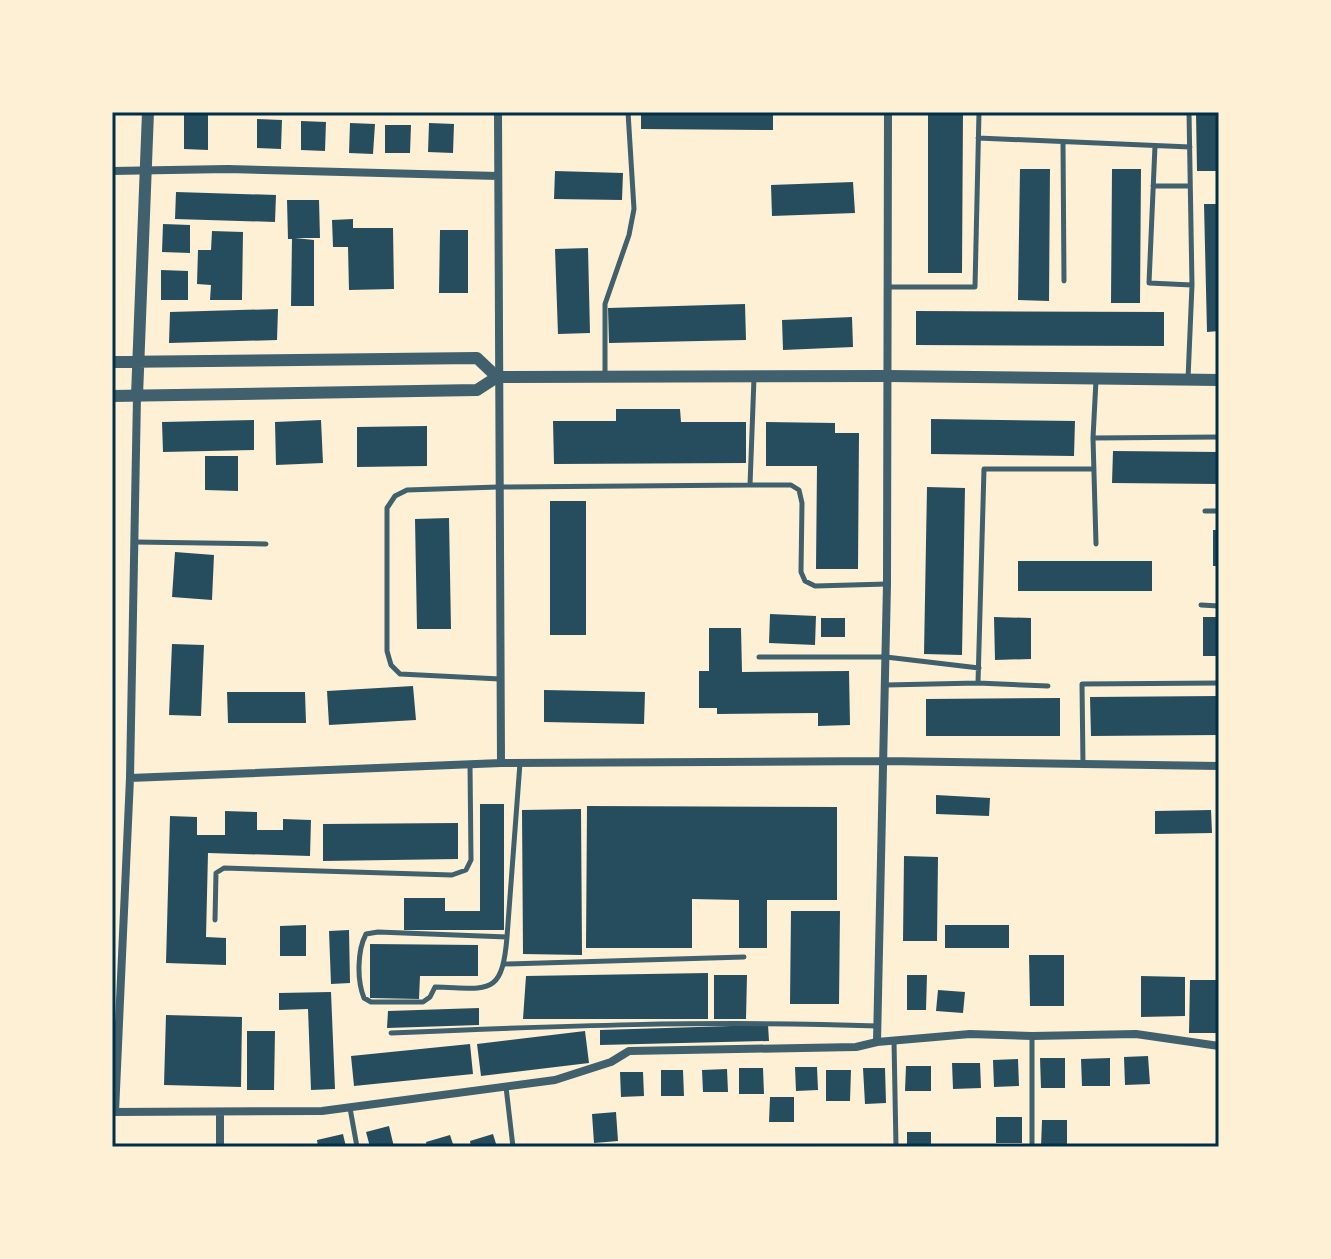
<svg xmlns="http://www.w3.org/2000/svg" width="1331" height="1259" viewBox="0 0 1331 1259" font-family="'Source Sans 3',sans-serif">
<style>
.building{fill:#264d5e}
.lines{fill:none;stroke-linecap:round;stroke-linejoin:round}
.service{stroke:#3f606c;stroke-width:5}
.minor{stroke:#3f606c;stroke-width:8}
.tertiary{stroke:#3f606c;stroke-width:12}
.neatline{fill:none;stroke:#003049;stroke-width:3}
</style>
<rect width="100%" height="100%" fill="#fdf0d5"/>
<path class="building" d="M641,112H773V130L641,129Z
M928,112H963L962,273H928Z
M999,112H1026L1027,115H999Z
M1196,112H1219V171H1197Z
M184,113H208V150L184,149Z
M257,119L282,120L281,149L257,148Z
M301,121L326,122L325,151L301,150Z
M350,123L375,124L373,154L349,153Z
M429,123L454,124L453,153L428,152Z
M385,125H411L410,153H385Z
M1020,169H1050L1049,301L1018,300Z
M1112,169H1141L1140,303H1111Z
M555,171L623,173L622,200L554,199Z
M853,182L855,213L772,216L771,185Z
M176,192L276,195L275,222L175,219Z
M287,200H319L320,238H295L314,240V306H291L292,239H288Z
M1204,204H1219V331L1207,332Z
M353,219V228H393L394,289L349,290L348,247H333L332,220Z
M163,224L190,225V253L162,252Z
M440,230H468V293H439Z
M212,231L243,232L242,300H210L211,285L197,284L198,250H211Z
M588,248L590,333L558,334L555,249Z
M161,270L188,271V300H161Z
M745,304L746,340L609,343L608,308Z
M278,309L277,340L169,343L170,312Z
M916,311L1164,312V346L916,345Z
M852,317L853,347L783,350L782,320Z
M616,409H680L681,422H746V463L554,464L553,421H616Z
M931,419L1075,421L1074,456L931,454Z
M254,420V450L163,452L162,422Z
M321,420L323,463L276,465L275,422Z
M766,422L835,423V433H859L858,569H816L817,466H766Z
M427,426V466L357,467V427Z
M1113,451L1219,452V484L1112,483Z
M205,456H238V491L205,490Z
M927,487L965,488L962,655L924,654Z
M550,501H586V635H550Z
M449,518L451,629H417L415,519Z
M1213,530H1219V566H1213Z
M175,552L214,555L212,600L172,597Z
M1018,561H1152V591H1018Z
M770,614L816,616L815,645L769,643Z
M994,617L1031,618V659L995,660Z
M1203,617H1219V656H1203Z
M821,618H845V637H821Z
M709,628H741L742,672L849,671L850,725L818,726V713L717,714V708H699V671H709Z
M172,644L204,645L201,716L169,715Z
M413,686L416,720L329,725L327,691Z
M544,690L645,692L644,724L544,722Z
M227,692H305L306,723H228Z
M1219,696V735L1091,736L1090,697Z
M1060,698V736H926V699Z
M936,795L990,798L989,816L936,814Z
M480,804H504V930H404V898H445V911H480Z
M587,806L837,807V900H767V948H739V900L692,899V948H586Z
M581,809L582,955L523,954L522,810Z
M1211,810L1212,833L1155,834V811Z
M225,811L257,812V830H283V819L311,820L310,856L208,853L206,937L226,938V965L166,963L170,816L197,817V835H225Z
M458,823V859L323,861V824Z
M904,856L938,857L937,941H903Z
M791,911H840L839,1004H790Z
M306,925V956H280V926Z
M945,925H1009V948H945Z
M349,930L350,983L331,984L329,931Z
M370,944L478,945V976H420L419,999L370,998Z
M1029,955H1064V1006H1030Z
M708,973V1019H523L526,976Z
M714,975H747L746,1019H714Z
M907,975H927L926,1010H907Z
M1141,976L1185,977V1016L1141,1017Z
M1190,980H1219V1033H1189Z
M938,990L965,992L963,1013L936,1011Z
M331,992L335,1089L311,1090L308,1009L279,1010V993Z
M479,1008V1025L387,1028L388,1011Z
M166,1015L242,1017L241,1087L164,1085Z
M768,1025L769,1041L600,1045V1030Z
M247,1031H275L274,1090H247Z
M585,1031L589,1063L481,1076L477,1044Z
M470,1044L473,1074L354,1086L351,1056Z
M1148,1056L1150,1084L1125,1085L1124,1057Z
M1040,1058H1065V1088H1041Z
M1110,1058V1086H1082L1081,1059Z
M1018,1059L1019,1086L994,1087L993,1060Z
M952,1063H980L981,1088L953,1089Z
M906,1066H931V1091H905Z
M795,1067H817L818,1090L796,1091Z
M739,1068H763L764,1094H739Z
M863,1068H885L886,1103L865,1104Z
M727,1069L728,1092H703L702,1070Z
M661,1070H683L684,1096H661Z
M826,1070H851L850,1101H826Z
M620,1072H643L644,1096L621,1097Z
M770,1097H794V1122H769Z
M616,1112L618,1141L594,1143L592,1114Z
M996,1117H1022V1143H996Z
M1042,1120H1067V1147H1041Z
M389,1126L394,1147H370L366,1132Z
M907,1132H931V1147H907Z
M343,1134L346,1147H318L317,1140Z
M493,1134L497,1147H471L470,1141Z
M450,1135L454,1147H427L426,1142Z"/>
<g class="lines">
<path class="service" d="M978,138L1190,147
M1063,142L1064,281
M1155,146L1149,283L1192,285
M1153,186H1190
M888,287H975L979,112
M605,374V304L629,235L634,209L628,112
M1188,379L1192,285L1189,112
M1093,438L1219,437
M750,485H791L799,490L802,503L801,572L805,581L815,586L887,584
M1205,511H1219
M135,542L266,544
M1096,544L1093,438L1096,380
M1201,605L1219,606
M759,657H886L979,668
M500,679L400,674L391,665L387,651V508L395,496L407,490L498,487L750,485L754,378
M978,683L984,469H1094
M886,685L978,683L1048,686
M1083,764L1082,684L1219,683
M215,920L216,873L224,868L452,875L466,870L471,860L470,765
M507,937L378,932L366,934C357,951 357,981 364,998L371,1002H423L430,997L435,987C488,988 502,998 507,937L520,763
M505,964L744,957
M391,1033C553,1026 715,1020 878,1026
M1032,1036V1147
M894,1041L896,1147
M506,1087L513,1147
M350,1108L357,1147"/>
<path class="minor" d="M498,112L501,763
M112,171L228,169L498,176
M130,778L501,763L884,761L1219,766
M877,1042L887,584L888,112
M112,1112L322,1111L555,1080L611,1062L629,1051L856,1047L877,1042L970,1034L1032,1036L1136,1034L1219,1046
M115,1112L130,778L137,396
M220,1147V1112"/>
<path class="tertiary" d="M112,362L477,358L497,377
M112,396L477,390L497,377L888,376L1219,380
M137,396L148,112"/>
</g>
<rect width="1331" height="1259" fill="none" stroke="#fdf0d5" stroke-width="228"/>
<rect x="114" y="114" width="1103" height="1031" class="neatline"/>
</svg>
